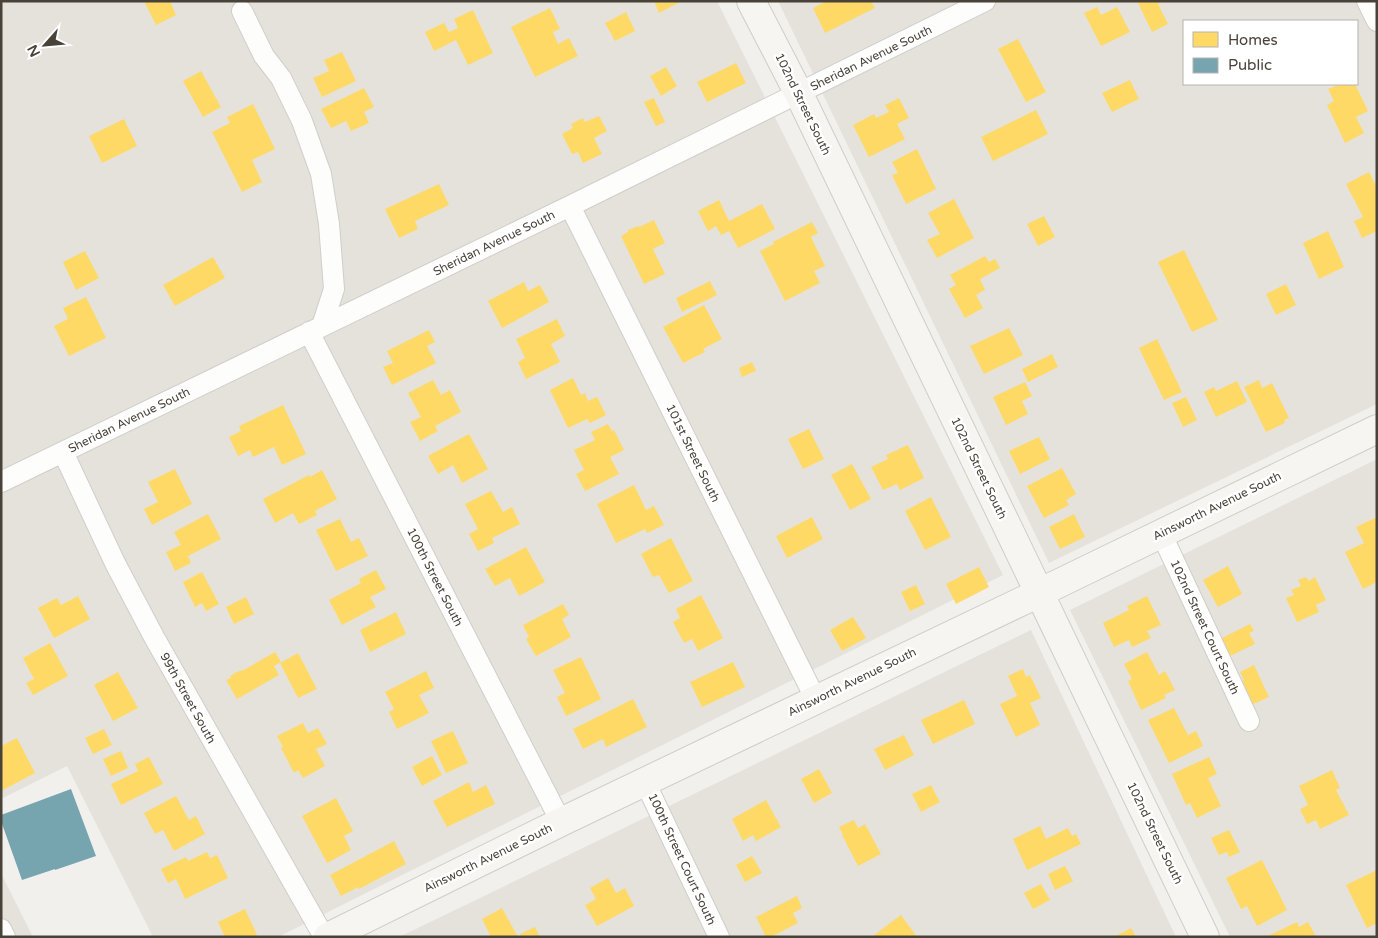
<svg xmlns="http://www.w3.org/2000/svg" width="1378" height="938" viewBox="0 0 1378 938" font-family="'Varela Round',sans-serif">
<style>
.residential{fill:#e5e2dc;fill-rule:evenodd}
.homes{fill:#ffd966}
.public{fill:#76a5af}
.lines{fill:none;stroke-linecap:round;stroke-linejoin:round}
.street-casing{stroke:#d0cecb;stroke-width:22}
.secondary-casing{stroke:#d0cdc5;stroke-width:30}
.street{stroke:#fdfdfc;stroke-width:20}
.secondary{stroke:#f6f5f1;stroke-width:28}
.labels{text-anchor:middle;stroke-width:5;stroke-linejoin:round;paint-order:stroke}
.street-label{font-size:12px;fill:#484239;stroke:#fff}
</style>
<rect width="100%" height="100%" fill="#f2f0ed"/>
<path class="residential" d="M1,1H717L1003,575L278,937H153L67,766L1,799Z
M778,1H1377V404L1049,563ZM1184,21H1357V84H1184Z
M1377,459V937H1230L1070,610Z
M1031,630L1176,937H399L517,880Z
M1,873L33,937H1Z"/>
<path class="homes" d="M144,1H170L176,15L156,25Z
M654,1H682L659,13Z
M827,1H871L875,8L825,33L813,8Z
M1137,1H1164L1158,4L1168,24L1152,32Z
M1097,7L1101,15L1117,7L1130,32L1101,46L1084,13Z
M550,8L560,29L553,32L558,44L569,38L578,56L535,77L511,27Z
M473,10L493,53L468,65L456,40L434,51L425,32L444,23L449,32L458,28L454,19Z
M626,12L635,31L615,41L605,23Z
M1018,39L1046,92L1026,102L998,49Z
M342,52L356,81L322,97L313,78L329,71L324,60Z
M736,63L746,83L707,102L697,82Z
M666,67L677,86L661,96L650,76Z
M201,71L221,107L203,117L183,81Z
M1130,80L1139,99L1112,112L1102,93Z
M1340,84H1355L1368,111L1356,117L1364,133L1345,143L1327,105L1334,101L1328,89Z
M364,88L374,107L364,112L369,123L351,131L346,121L331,128L321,109Z
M654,98L665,122L656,126L644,102Z
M899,98L909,118L897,124L905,139L869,157L853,125L874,114L876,118L889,112L885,105Z
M253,104L275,149L252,160L262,182L242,192L212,132L230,123L227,117Z
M1036,110L1048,134L993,161L981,137Z
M599,116L607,131L594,138L602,154L583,163L578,152L572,154L562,134L573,128L571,124L583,118L585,122Z
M124,119L137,146L102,163L89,136Z
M917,149L936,189L906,204L892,175L898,173L892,162Z
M1369,172L1377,188V231L1362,238L1354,221L1363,217L1346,184Z
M439,184L449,205L415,221L418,229L399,238L385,209Z
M954,199L974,238L937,258L927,240L940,234L928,213Z
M719,200L729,221L762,204L775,229L738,248L729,231L721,235L716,226L708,231L698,211Z
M1044,216L1055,237L1038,246L1027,224Z
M654,220L665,243L653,249L665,274L644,284L621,236L628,232V230L638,226L639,227Z
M812,222L818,233L811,237L825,266L814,271L820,283L785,301L760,251L774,244L773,242Z
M1328,231L1344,267L1319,279L1303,243Z
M1184,250L1218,320L1192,332L1158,262Z
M85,251L99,278L76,290L63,262Z
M985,256L989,262L995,259L1000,268L980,279L985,290L976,295L983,308L965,318L949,289L956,285L950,275Z
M213,257L225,278L175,306L163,285Z
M710,281L717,295L682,312L676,298Z
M524,282L528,291L540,285L549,302L502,328L488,301Z
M1286,284L1296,305L1276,315L1266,294Z
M86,297L106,338L69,356L54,326L68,319L63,308Z
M704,305L722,339L703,349L705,352L683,363L663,327Z
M557,319L565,336L551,344L560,362L526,379L518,362L525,358L516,339Z
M1009,328L1023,355L984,374L970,346Z
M429,330L435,342L427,346L436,363L392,385L383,367L393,363L387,351Z
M1157,339L1182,392L1164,400L1139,348Z
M1052,354L1058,367L1028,382L1022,369Z
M752,362L756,371L742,377L739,368Z
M573,378L581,395L585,393L588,401L597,397L606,415L590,423L587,419L568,428L550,390Z
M433,380L441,395L450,390L461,412L435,426L438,431L420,441L410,422L421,417L408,393Z
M1259,380L1262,388L1272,383L1289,418L1284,420L1285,423L1266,432L1244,387Z
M1237,381L1247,402L1216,417L1204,392L1214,387L1216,391Z
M1025,382L1032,396L1022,401L1028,414L1006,425L993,397Z
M1186,397L1197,420L1183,427L1172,403Z
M283,405L306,454L282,465L274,447L253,457L250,450L238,456L229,437L241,431L239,426Z
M608,424L612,431L614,430L624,450L610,457L619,474L585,491L576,474L584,470L574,450L595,440L591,432Z
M809,429L824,459L803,469L788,439Z
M469,434L488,469L462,483L453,465L438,474L428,456Z
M1039,437L1050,459L1020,474L1009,451Z
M908,445L924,478L900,490L897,484L883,490L871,467L888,459L886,455Z
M852,464L871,499L850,510L831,475Z
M1062,468L1076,494L1066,500L1069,505L1044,518L1027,486Z
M175,469L192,504L152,525L144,509L158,502L148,482Z
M322,470L337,499L315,511L317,515L299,524L293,513L275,523L263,499L309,475L310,477Z
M634,485L646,510L654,506L664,525L647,533L645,529L616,543L597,504Z
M491,491L503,512L512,507L520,524L492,538L494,543L478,551L469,534L478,529L465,504Z
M931,497L951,537L925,550L905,511Z
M208,514L221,539L188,556L191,563L175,571L166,552L181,545L174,532Z
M1074,514L1085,537L1060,549L1049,527Z
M812,517L823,539L787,558L776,536Z
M1375,518L1377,521V570H1376L1377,582L1363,589L1345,552L1364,543L1356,527Z
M340,519L351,542L359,538L368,556L336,571L316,530Z
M671,538L693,581L669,593L659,575L653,577L641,554Z
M526,547L545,582L519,596L510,578L495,586L485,569Z
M1228,566L1242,594L1218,607L1203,580Z
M979,567L989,587L956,604L946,584Z
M376,570L386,589L370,597L376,607L342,625L329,600L361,583L359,579Z
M202,572L219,604L206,611L202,603L195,607L183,582Z
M1306,577L1309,581L1315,577L1326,600L1316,605L1319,612L1297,622L1286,598L1294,595L1291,590L1301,586L1298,580Z
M916,585L925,604L910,611L901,592Z
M701,595L723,638L698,651L692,639L684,643L673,622L680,618L676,609Z
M78,596L90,619L54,638L38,608L57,598L61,605Z
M1147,596L1161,625L1147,631L1151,638L1132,647L1129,640L1114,647L1103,623L1129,610L1127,606Z
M246,597L254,614L234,624L226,607Z
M563,604L569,615L562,619L571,637L536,656L526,639L529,637L523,625Z
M396,612L406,634L370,652L360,630Z
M853,617L866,638L842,651L830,630Z
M1250,624L1254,631L1249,633L1255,644L1226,658L1218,640Z
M50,643L68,676L33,695L26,683L34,679L23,658Z
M275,652L281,662L274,666L279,675L237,699L226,680L231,678L230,676L241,670L242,671Z
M1147,652L1159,675L1165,671L1175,690L1164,695L1166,698L1141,710L1128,681L1132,679L1124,664Z
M298,653L317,689L298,698L280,663Z
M581,657L601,699L566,716L557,697L565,693L553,670Z
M733,662L745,687L702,707L690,682Z
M1254,665L1269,697L1249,706L1238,682L1244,680L1240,672Z
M1023,669L1026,677L1030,675L1041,698L1030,703L1040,725L1016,737L1000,704L1017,696L1008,676Z
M426,671L434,688L419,695L429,713L397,729L389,712L394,709L385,692Z
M118,672L138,708L113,721L94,685Z
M633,699L647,727L606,747L603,739L583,749L573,729Z
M964,700L975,724L933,744L921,720Z
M1174,708L1188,735L1196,731L1203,746L1169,763L1148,720Z
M303,723L308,733L318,728L327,744L316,749L325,766L303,778L298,770L294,773L281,748L283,747L277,736Z
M104,729L112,745L93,754L85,738Z
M453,731L468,763L446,773L431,741Z
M904,735L914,755L885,770L874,749Z
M17,738L35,773L1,791V746Z
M121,751L128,768L111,776L103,759Z
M432,756L442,775L422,786L412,767Z
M149,757L163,784L121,805L111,784L138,771L135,764Z
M1209,757L1217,774L1208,778L1221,806L1197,818L1190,803L1186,805L1172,774Z
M819,769L832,793L814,803L801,779Z
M1332,770L1340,788L1336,790L1349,815L1320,829L1316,820L1307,824L1300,809L1308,805L1299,786Z
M469,782L473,792L486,785L495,804L447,827L433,801Z
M931,785L940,802L921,812L912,794Z
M176,796L189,820L196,816L205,834L174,851L163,830L155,834L144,813Z
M336,798L353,831L344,836L351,850L327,863L302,816Z
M766,800L781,827L756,841L753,835L743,841L732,819Z
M854,820L858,828L865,824L881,854L858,866L842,835H843L839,827Z
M1040,826L1046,839L1068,828L1072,836L1076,834L1081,844L1027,870L1013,839Z
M1229,830L1240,852L1229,857L1227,852L1219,855L1211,838Z
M394,841L406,864L359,889L358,887L341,896L330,875Z
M207,852L210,858L217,855L228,878L185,899L176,879L168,883L161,869L186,857L188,861Z
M752,856L762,873L745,882L736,865Z
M1262,860L1287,910L1257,926L1247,906L1241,909L1226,878Z
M1065,866L1073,881L1055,890L1048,874Z
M1377,870V923L1367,928L1346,885Z
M608,878L616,893L625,888L634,906L597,926L585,905L596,899L590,888Z
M1041,884L1050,900L1033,909L1024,893Z
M797,896L802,908L793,913L798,923L771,937H766L756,917Z
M502,908L518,937H491L482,919Z
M245,909L257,935L254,937H225L218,922Z
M901,915L917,937H872L882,929Z
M1297,922L1299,927L1308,922L1316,937H1266Z
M535,927L540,937H521L520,934Z
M1131,928L1136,937H1114Z"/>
<path class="public" d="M71,789L96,856L55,870V869L22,880L1,821V815Z"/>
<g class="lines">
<g class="street-casing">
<path id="street" d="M1367,1L1377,21
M242,11L264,56L281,78L302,121L321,174L329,224L334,289L322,326
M570,206L816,700
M309,332L561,822
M63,452L115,563L154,637L324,937
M1,482L570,206L985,1
M1161,533L1249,721
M645,782L719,937
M1,929L5,937"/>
</g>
<g class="secondary-casing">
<path id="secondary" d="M751,1L799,94L1205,937
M328,937L561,822L1039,593L1377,429"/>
</g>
<use href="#street" class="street"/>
<use href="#secondary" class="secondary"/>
</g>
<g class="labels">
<g class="street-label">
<text transform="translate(871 58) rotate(-26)" y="4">Sheridan Avenue South</text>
<text transform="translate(803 104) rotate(64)" y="4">102nd Street South</text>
<text transform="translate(494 243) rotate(-26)" y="4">Sheridan Avenue South</text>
<text transform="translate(129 420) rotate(-26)" y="4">Sheridan Avenue South</text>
<text transform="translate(693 453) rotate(64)" y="4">101st Street South</text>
<text transform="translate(979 468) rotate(64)" y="4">102nd Street South</text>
<text transform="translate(1217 506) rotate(-26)" y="4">Ainsworth Avenue South</text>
<text transform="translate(435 577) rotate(63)" y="4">100th Street South</text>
<text transform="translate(1205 627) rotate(65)" y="4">102nd Street Court South</text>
<text transform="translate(852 682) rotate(-26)" y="4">Ainsworth Avenue South</text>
<text transform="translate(188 698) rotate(61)" y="4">99th Street South</text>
<text transform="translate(1155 833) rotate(64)" y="4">102nd Street South</text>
<text transform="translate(488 858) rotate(-26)" y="4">Ainsworth Avenue South</text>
<text transform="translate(682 859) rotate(65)" y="4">100th Street Court South</text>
</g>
</g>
<rect width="1378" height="938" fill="none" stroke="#484239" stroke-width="5"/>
<rect x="1183" y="20" width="175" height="65" fill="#ffffff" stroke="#b6b3b0"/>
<rect x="1193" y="32" width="25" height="15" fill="#ffd966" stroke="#b6b3b0"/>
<text x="1228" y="45" font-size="15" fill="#484239">Homes</text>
<rect x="1193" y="58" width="25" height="15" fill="#76a5af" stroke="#b6b3b0"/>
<text x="1228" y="70" font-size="15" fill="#484239">Public</text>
<g transform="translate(45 45) rotate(243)" stroke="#ffffff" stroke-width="4" paint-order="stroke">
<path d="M0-4L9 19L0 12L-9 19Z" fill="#484239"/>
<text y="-8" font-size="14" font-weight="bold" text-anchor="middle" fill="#484239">N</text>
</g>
</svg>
